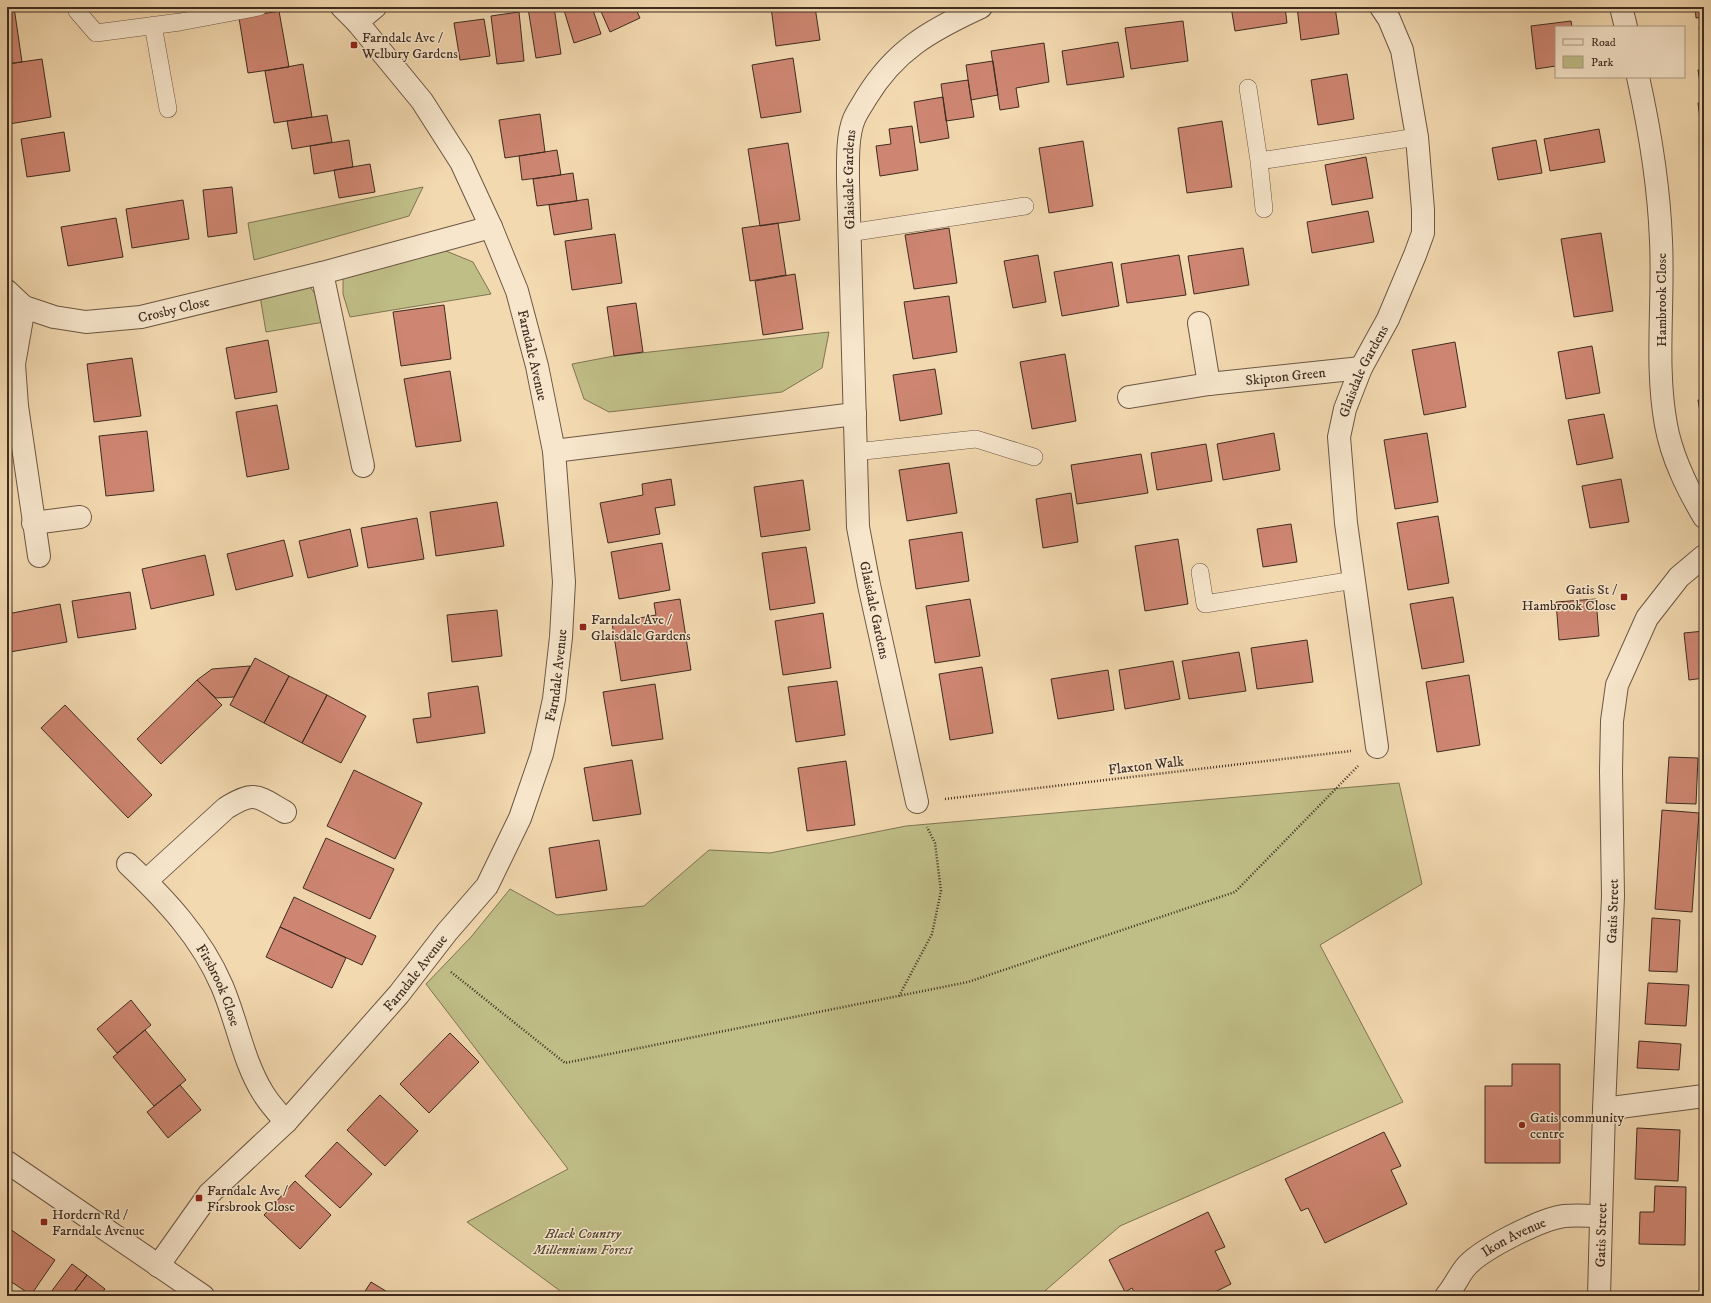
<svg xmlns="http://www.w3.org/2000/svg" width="1711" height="1303" viewBox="0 0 1711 1303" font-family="'IM FELL DW Pica',serif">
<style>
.green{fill:#c0be87;stroke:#7f7554}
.building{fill:#ce8672;stroke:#3e2c20}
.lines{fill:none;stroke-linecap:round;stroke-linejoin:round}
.service-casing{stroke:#6b5744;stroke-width:18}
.minor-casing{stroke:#6b5744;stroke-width:24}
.tertiary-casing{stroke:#6b5744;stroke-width:24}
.path{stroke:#3e2c20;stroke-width:2.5;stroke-dasharray:1 2;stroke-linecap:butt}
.service{stroke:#f7e6cc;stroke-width:17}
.minor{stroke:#f7e6cc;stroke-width:22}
.tertiary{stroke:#f7e6cc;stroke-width:22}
.poi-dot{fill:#8f2418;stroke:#f7e6cc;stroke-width:1.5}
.labels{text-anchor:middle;stroke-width:3;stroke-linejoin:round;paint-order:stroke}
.poi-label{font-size:14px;fill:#3e2c20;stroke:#f7e6cc;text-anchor:start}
.street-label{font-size:14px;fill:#3e2c20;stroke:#f7e6cc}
.park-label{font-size:14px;font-style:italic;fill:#584935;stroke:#f7e6cc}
</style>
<rect width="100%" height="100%" fill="#f3d9b0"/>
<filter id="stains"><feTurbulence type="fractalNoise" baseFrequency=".005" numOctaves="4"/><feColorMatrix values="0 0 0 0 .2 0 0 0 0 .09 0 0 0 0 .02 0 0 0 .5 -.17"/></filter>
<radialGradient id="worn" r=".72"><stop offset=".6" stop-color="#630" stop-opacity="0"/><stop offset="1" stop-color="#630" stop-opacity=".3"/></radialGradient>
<path class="green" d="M423,187L409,216L254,260L248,223Z
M446,251L473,262L491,294L350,317L343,294V276Z
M308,284L318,298L324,322L266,332L260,296Z
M829,332L822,368L782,392L609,412L584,399L572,364L614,356Z
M1399,783L1422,884L1320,945L1403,1102L1120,1226L1039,1296H567L467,1222L568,1169L426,984L471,937L510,889L557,915L644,906L709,850L770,853L906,826Z"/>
<path class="building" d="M7,7H14L22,62L7,64Z
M536,7H554L561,54L536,58L528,8Z
M563,7H592L601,34L574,43Z
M599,7H635L640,18L610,32Z
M771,7H815L820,40L776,46Z
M1231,7H1285L1287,23L1235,31Z
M1297,7H1319V9L1335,7L1339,34L1301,40Z
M1695,7H1704V17L1696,18Z
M279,11L289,67L248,73L239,18Z
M519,12L524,61L497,64L491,16Z
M484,19L490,56L460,60L454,23Z
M1183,21L1188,61L1131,69L1125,28Z
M1571,21L1572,27H1556V66L1536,69L1531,26Z
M1704,26V55H1703L1699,27Z
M1118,42L1124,77L1067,85L1062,51Z
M1044,43L1049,82L1016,88L1019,107L1000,110L991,51Z
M793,58L801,112L761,118L752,65Z
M42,59L51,117L9,124L7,111V64Z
M993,61L998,95L971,100L966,65Z
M303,64L312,117L274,123L265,71Z
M1704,69V96H1702L1698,70Z
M1347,74L1354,119L1318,125L1311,80Z
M968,80L974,117L946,121L941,84Z
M943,97L949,138L920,143L914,102Z
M1704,102V139L1703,140L1698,103Z
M540,114L545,152L505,158L499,120Z
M327,115L332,142L292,149L287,121Z
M1222,121L1232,187L1187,193L1178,128Z
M912,126L918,170L880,176L876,146L891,144L889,129Z
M1599,129L1605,162L1550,171L1544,139Z
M64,132L70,171L27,177L21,139Z
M349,140L353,167L314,174L310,146Z
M1536,140L1542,173L1498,180L1492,148Z
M1083,141L1093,206L1049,213L1039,148Z
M788,143L800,220L760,226L748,149Z
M557,150L561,175L522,180L519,156Z
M1366,157L1373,198L1332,205L1325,165Z
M370,164L375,192L339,198L334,170Z
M573,173L577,201L537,206L533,179Z
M232,187L237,233L208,237L203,190Z
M588,199L592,229L554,235L549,205Z
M183,200L189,239L132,248L126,209Z
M1368,211L1374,242L1312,253L1307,222Z
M116,218L123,257L68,266L61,227Z
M778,223L786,275L750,281L742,228Z
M949,228L957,283L914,289L905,235Z
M1601,233L1613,311L1574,317L1561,239Z
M615,234L622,283L572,290L565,241Z
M1243,248L1249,285L1194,294L1188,256Z
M1038,255L1046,302L1013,308L1004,261Z
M1179,255L1186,295L1127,303L1121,264Z
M1112,262L1119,306L1062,316L1054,272Z
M795,274L803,329L763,335L755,281Z
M949,296L957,352L913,359L904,302Z
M636,303L643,352L614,356L607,307Z
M444,305L451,359L401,366L393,312Z
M268,340L277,392L235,399L226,348Z
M1455,342L1466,407L1424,415L1412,350Z
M1592,346L1600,393L1566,399L1558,352Z
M1065,354L1076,421L1032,429L1020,362Z
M132,358L141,416L94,422L87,364Z
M935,369L942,414L900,421L893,375Z
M450,371L461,441L416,447L404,379Z
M1698,400H1704V434Z
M277,405L289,469L247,477L236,412Z
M1604,414L1613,458L1577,465L1568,420Z
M147,431L154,491L106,496L99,436Z
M1274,433L1280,470L1223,480L1217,444Z
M1427,433L1438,502L1395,509L1384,440Z
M1206,444L1212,481L1157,490L1151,453Z
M1141,454L1148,493L1077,504L1071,465Z
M949,463L957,513L907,521L899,470Z
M671,479L675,505L655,508L660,534L608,543L600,503L643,495L642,484Z
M1621,479L1629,522L1590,528L1582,486Z
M803,480L810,530L761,537L754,487Z
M1071,493L1078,542L1043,548L1036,499Z
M497,502L504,546L436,556L430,512Z
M1438,516L1449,583L1408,590L1397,523Z
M417,518L424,559L368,568L361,528Z
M1291,524L1297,562L1263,567L1257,529Z
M350,529L358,566L308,578L299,541Z
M962,532L969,581L916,589L909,540Z
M1178,539L1188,604L1145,611L1135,546Z
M284,540L293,576L236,590L227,554Z
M662,543L670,590L619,599L611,552Z
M806,547L815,603L770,610L762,553Z
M205,555L214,595L151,609L142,569Z
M130,592L136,629L78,638L72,601Z
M1453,597L1464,662L1422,669L1410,604Z
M680,599L691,670L621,681L612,623L656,615L654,603Z
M970,599L980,656L935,663L926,606Z
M1596,599L1599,636L1559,640L1556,602Z
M60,604L67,642L10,652L7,635V614Z
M497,610L502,656L452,662L447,615Z
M823,613L831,668L783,675L775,621Z
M1704,631V678L1689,680L1684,633Z
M1307,640L1313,682L1257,689L1251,648Z
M1239,652L1246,691L1189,699L1182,661Z
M255,658L289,676L264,723L230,705Z
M1173,661L1180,699L1125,709L1119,670Z
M250,666L234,697L216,698L197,680L212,669Z
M982,667L993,733L950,740L939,674Z
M1108,670L1114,710L1058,719L1051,679Z
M1469,675L1480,745L1437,752L1426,682Z
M289,676L327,695L302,743L264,723Z
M197,680L222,705L161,764L137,739Z
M837,681L845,735L796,742L788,687Z
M655,684L663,739L612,746L603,692Z
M478,686L485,733L417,743L413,719L431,717L428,693Z
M327,695L366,716L341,763L302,743Z
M65,705L152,795L128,818L41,728Z
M1669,757L1698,758L1696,804L1666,803Z
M632,760L641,814L593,821L584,768Z
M846,761L855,825L807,831L798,768Z
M354,770L422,803L395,859L327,826Z
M1662,810L1699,813L1692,912L1655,909Z
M326,838L394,869L370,919L303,888Z
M599,840L607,890L556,898L549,848Z
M294,897L376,936L362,965L280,927Z
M1652,918L1680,920L1677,972L1649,971Z
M280,927L346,958L332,988L266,957Z
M1648,983L1689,985L1686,1026L1645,1024Z
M131,1000L151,1025L117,1053L97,1029Z
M145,1030L186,1080L154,1106L113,1057Z
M450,1033L479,1062L429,1113L400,1084Z
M1639,1041L1681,1044L1679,1070L1637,1068Z
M1512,1064H1560V1163H1485V1086H1512Z
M180,1085L201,1110L168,1138L147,1112Z
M380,1095L418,1131L385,1166L347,1130Z
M1637,1128L1680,1130L1678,1181L1635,1179Z
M1384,1132L1401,1166L1391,1170L1407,1204L1325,1243L1308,1208L1301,1211L1285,1179Z
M337,1142L372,1174L340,1208L305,1176Z
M295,1181L331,1215L300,1249L264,1215Z
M1655,1186L1686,1187L1685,1245L1639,1244L1640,1212H1654Z
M1208,1212L1225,1247L1215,1251L1231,1284L1207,1296H1136L1132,1288L1125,1292L1109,1260Z
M7,1227L55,1260L31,1295L7,1279Z
M72,1264L87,1275L71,1296H48Z
M87,1275L105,1289L99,1296H71Z
M371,1282L394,1296H362Z"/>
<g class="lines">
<g class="service-casing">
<path id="service" d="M77,7V11L96,33L180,22L259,7
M153,25L168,109
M1248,88L1259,161L1264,209
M1259,161L1417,137
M849,233L1025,206
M855,452L976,439L1034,457
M1200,572L1205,604L1354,580"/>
</g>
<g class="minor-casing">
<g id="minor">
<path d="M1621,7L1626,27"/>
<path d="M357,22L375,7"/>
<path d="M1638,77C1650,131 1659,186 1661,241C1664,302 1655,365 1666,425C1672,458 1687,488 1704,517"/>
<path d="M322,273L363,466"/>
<path id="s1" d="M7,291L24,307L54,317L86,322L141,317L322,273L491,227"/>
<path d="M24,307L14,364L17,406L39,556"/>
<path d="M1199,323L1209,384"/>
<path id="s2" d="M1129,397L1209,384L1361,368"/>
<path d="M554,451L855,414"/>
<path d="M33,523L80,517"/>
<path id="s3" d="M1377,747L1346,523L1339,437L1345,409L1361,368L1388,319L1415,255L1423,233V210L1417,137L1402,50L1389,19L1381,7"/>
<path id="s4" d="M917,802L869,585L858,527L848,180C848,162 847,136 854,119C857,112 862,105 866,98C895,50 931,30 981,7"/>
<path id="s5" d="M128,864C165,899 201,937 222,986C237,1021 243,1061 263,1093C269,1103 278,1113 286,1122"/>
<path d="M146,881L226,808C255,790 257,796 285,812"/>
<path d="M1604,1109L1704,1096"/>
<path id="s6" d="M158,1266L209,1194L286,1122L399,994L447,932L487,886L520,818L542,754L554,699L561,637L564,582L554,451L537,366L517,291L491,227L461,162L422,101L357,22L342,7"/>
<path id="s7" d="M1446,1296C1454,1287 1458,1277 1465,1268C1479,1250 1541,1219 1564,1216C1576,1215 1588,1216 1600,1216"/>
<path id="s8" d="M1599,1296L1604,1109L1613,896L1611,771L1612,721L1617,685L1647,618L1679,577L1704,556"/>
</g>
</g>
<g class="tertiary-casing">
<path id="tertiary" d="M7,1162L203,1296"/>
</g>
<path class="path" d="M945,799L1351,751
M451,972L565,1063L968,982L1235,892L1358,766
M899,996L932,934L941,891L935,843L927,827"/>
<use href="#service" class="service"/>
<use href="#minor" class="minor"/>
<use href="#tertiary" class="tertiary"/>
</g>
<g class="poi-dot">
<rect x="350" y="41" width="8" height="8" rx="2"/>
<rect x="1620" y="593" width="8" height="8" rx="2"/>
<rect x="579" y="623" width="8" height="8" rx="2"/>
<circle cx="1522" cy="1125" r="4"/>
<rect x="195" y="1194" width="8" height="8" rx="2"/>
<rect x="40" y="1218" width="8" height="8" rx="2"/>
</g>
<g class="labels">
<g class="poi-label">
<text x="362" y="42">Farndale Ave /<tspan x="362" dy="16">Welbury Gardens</tspan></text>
<text x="1616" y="594" text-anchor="end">Gatis St /<tspan x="1616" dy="16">Hambrook Close</tspan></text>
<text x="591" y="624">Farndale Ave /<tspan x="591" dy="16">Glaisdale Gardens</tspan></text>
<text x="1530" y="1122">Gatis community<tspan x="1530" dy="16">centre</tspan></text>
<text x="207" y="1195">Farndale Ave /<tspan x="207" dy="16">Firsbrook Close</tspan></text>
<text x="52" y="1219">Hordern Rd /<tspan x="52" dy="16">Farndale Avenue</tspan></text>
</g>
<g class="street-label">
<text dy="5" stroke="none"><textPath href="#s4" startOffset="629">Glaisdale Gardens</textPath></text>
<text transform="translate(1661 300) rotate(-90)" y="5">Hambrook Close</text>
<text dy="5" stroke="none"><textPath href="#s1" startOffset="176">Crosby Close</textPath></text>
<text transform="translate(533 355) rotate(77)" y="5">Farndale Avenue</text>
<text dy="5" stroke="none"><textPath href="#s3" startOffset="383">Glaisdale Gardens</textPath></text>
<text dy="5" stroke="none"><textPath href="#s2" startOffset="158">Skipton Green</textPath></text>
<text transform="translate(875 610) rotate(78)" y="5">Glaisdale Gardens</text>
<text dy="5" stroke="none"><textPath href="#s6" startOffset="727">Farndale Avenue</textPath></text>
<text transform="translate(1146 765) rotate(-7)" y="5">Flaxton Walk</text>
<text dy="5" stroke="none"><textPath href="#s8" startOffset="385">Gatis Street</textPath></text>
<text dy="5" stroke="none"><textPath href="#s6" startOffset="391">Farndale Avenue</textPath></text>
<text dy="5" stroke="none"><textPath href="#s5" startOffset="153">Firsbrook Close</textPath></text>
<text dy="5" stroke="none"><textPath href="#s8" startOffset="61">Gatis Street</textPath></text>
<text dy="5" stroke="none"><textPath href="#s7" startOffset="92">Ikon Avenue</textPath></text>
</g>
<g class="park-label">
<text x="583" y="1238">Black Country<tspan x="583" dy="16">Millennium Forest</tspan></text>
</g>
</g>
<rect width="1711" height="1303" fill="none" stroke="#f3d9b0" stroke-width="24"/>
<rect x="8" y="8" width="1695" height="1287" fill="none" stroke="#3e2c20" stroke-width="2"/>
<rect x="12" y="12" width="1687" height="1279" fill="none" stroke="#3e2c20"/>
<rect x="1555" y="26" width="130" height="52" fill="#f7e6cc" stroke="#ad9c87"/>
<rect x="1563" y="39" width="20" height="6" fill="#f7e6cc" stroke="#ad9c87"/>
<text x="1591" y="46" font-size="12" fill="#3e2c20">Road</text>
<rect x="1563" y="56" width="20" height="12" fill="#c0be87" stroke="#ad9c87"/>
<text x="1591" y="66" font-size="12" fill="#3e2c20">Park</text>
<rect width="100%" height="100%" filter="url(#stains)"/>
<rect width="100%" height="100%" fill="url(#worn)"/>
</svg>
